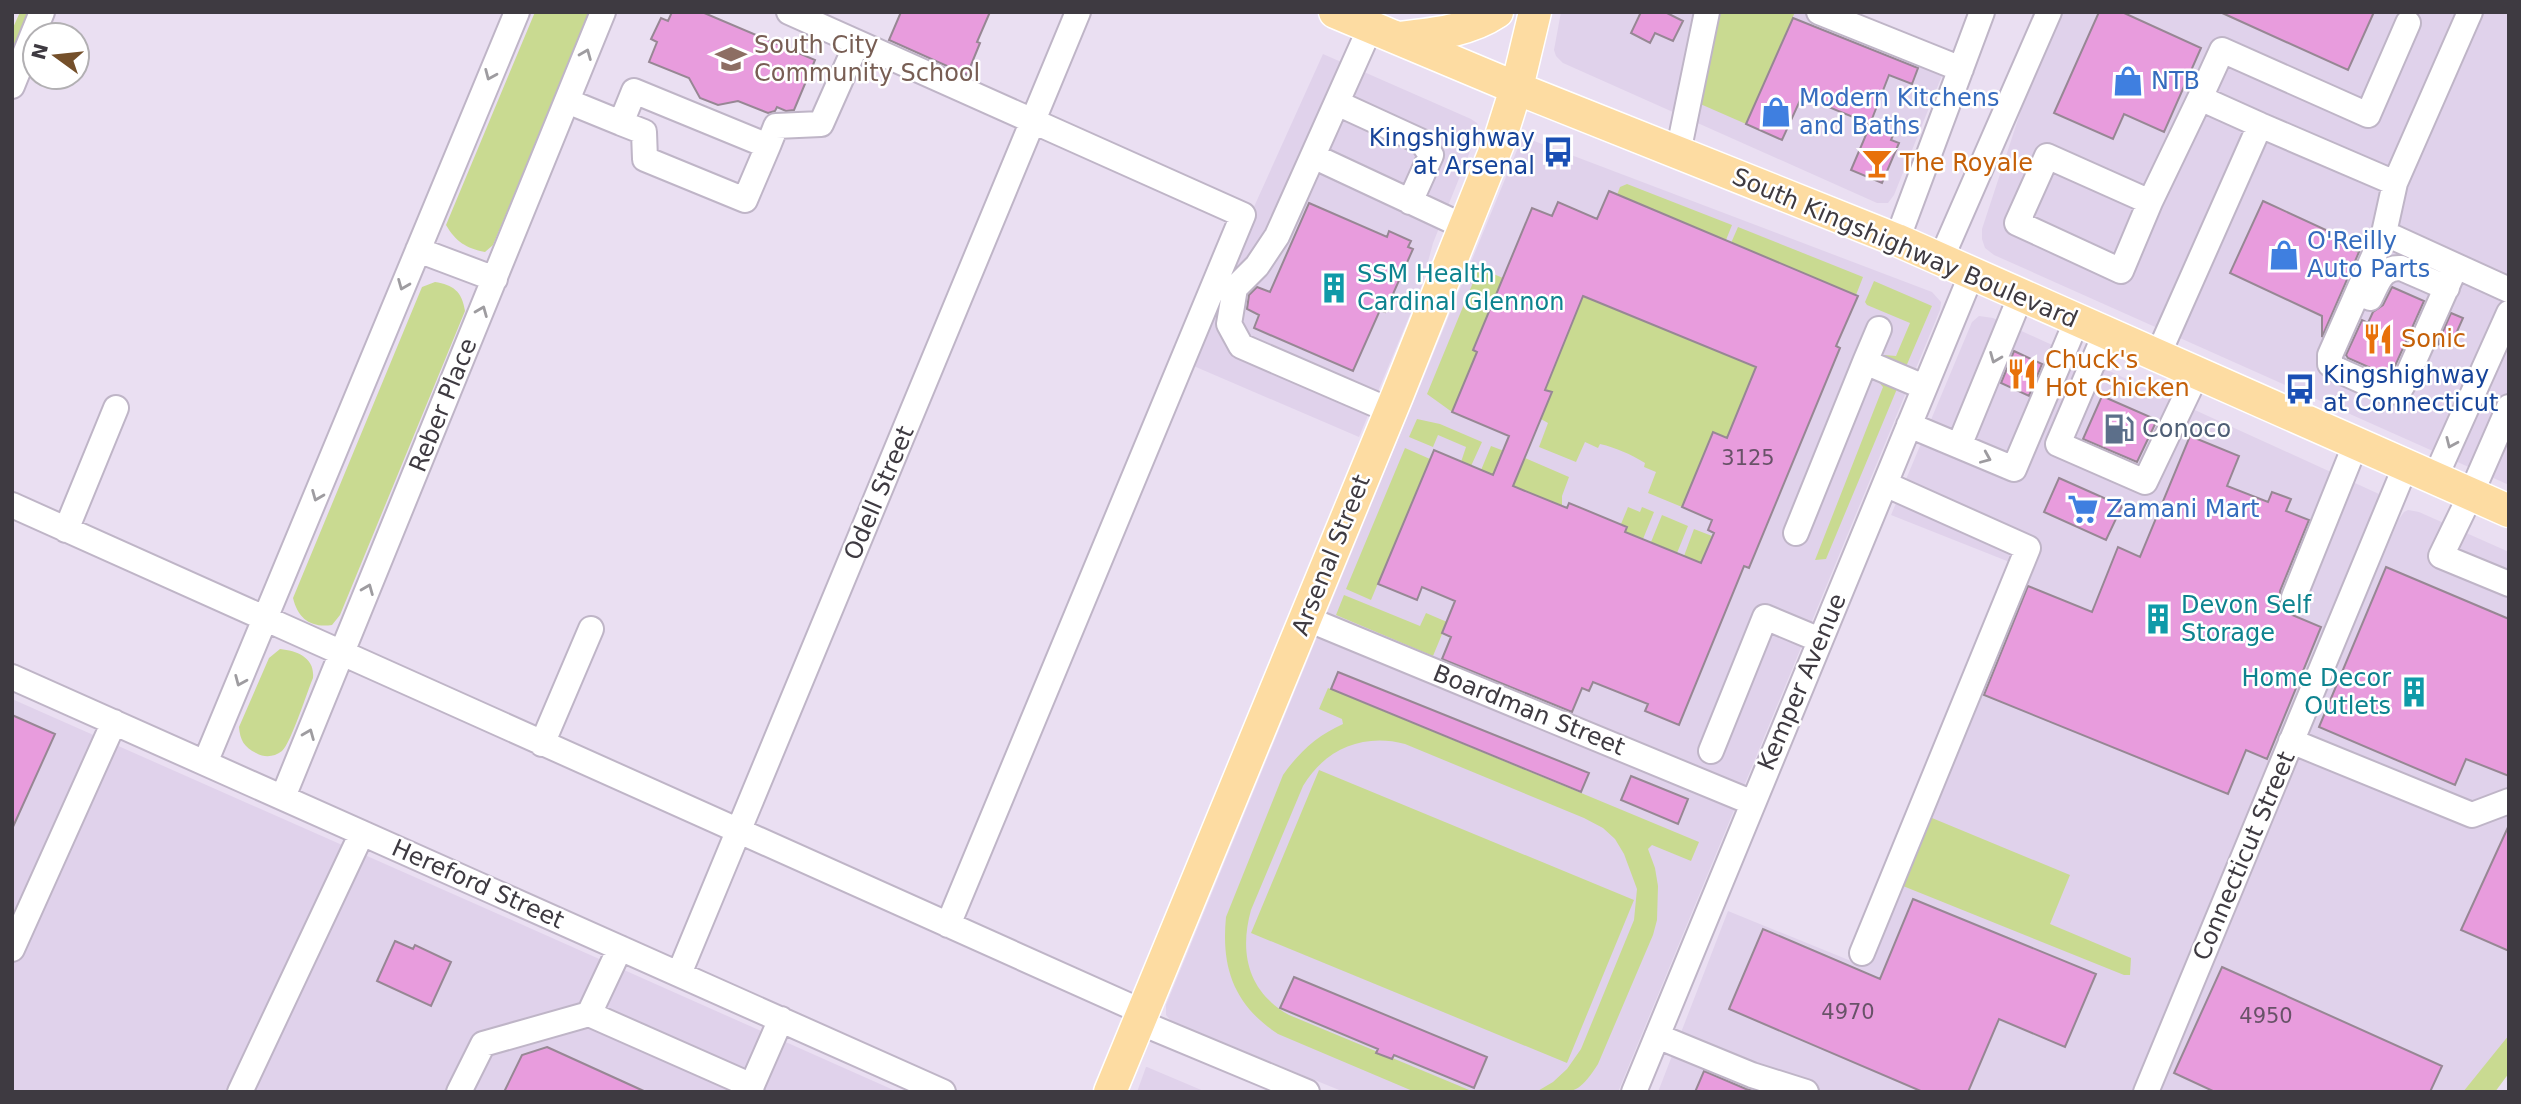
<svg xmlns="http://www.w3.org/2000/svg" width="2521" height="1104" viewBox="0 0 2521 1104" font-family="'DejaVu Sans',sans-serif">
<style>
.built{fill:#e0d2eb}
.green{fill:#c9da91}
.building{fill:#e89cdd;stroke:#978794;stroke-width:2;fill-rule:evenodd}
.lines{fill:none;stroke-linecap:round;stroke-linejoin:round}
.minor-casing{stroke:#bfb5c7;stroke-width:28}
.major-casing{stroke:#fff;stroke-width:35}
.minor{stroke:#fff;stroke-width:24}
.major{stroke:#fddca2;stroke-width:32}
.oneway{stroke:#9e9ca0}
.labels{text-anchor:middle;stroke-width:5;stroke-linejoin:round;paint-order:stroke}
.number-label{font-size:21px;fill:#685268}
.education-label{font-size:24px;fill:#785e54;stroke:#fff;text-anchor:start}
.shop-label{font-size:24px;fill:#366cbe;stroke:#fff;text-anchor:start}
.transit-label{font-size:24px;fill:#164399;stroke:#fff;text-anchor:end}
.food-label{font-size:24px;fill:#c56008;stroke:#fff;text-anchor:start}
.street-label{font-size:24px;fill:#3e3a41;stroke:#fff}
.culture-label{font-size:24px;fill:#0d838f;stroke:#fff;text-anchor:start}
.service-label{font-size:24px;fill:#4e5e75;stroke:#fff;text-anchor:start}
</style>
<rect width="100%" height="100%" fill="#eadff2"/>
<path class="built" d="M1561,12H1804L1945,68L1894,195L1888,203H1877L1563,63L1556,56L1554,50Z
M2062,12H2509V485L1994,255L1985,248L1982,239V229L2027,92Z
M1323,54L1471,119L1477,123L1479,129L1433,243L1421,288L1359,437L1189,364L1253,209Z
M1529,139L1932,292L1941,302L1940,310L1618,1092H1344L1171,1021L1166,1015V1005L1517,150L1522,142Z
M1979,316L1993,318L2379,494L2276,809L2399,519L2404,512L2408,510L2419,512L2509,552V1037L2467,1092H1658L1728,911L1856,963L2012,563L1891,515L1972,322Z
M12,699L514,921L898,1092H12Z
M1146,1067H1147L1206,1092H1137Z"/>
<path class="green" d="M20,12H31L12,58V30Z
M535,12H591L493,245L485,252C466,248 456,242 446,225Z
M1716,12H1795L1746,124L1698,103Z
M1627,184L1732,225L1726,240L1617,195L1620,187Z
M1738,227L1863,277L1856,295L1731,243Z
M1479,268L1503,278L1473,349L1477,352L1452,412L1427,394Z
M1874,281L1932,306L1905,369L1882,359L1884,355L1896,356L1910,323L1867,305L1865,302Z
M435,282C453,285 462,291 465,311L340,615L332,625C311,628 298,619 293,598L422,287Z
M1583,296L1756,367L1727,438L1713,432L1682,507L1648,493L1656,472L1644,467L1645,463C1630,454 1617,448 1600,444L1598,448L1585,442L1576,462L1539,447L1548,423L1541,419L1551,393L1545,390Z
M1877,380L1899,384L1826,559L1815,560L1883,387Z
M1417,419L1440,424L1482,442L1471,466L1461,462L1466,447L1438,435L1433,447L1409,437Z
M1491,446L1512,454L1499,484L1479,475Z
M1405,448L1430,459L1371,600L1346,589Z
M1525,458L1569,477L1562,496V506L1513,486Z
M1628,507L1640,512L1642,507L1654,512L1643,539L1625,532L1627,527L1621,524Z
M1662,515L1688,526L1677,553L1651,542Z
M1694,529L1712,536L1704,556V564L1684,556Z
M1344,595L1420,626L1426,613L1447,622L1433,656L1336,615Z
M280,649C298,651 315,658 313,678C307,692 291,743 282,751C274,757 265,758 256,753C244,747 240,740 239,727L269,658Z
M1328,688L1699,842L1691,861L1652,845L1648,849L1655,868L1658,886L1657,920L1653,935L1598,1064C1577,1097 1572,1092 1536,1092L1553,1082L1567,1069L1581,1049L1634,920L1637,889L1624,854L1615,839L1603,828L1584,818L1405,744C1363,733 1325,749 1303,786L1251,910C1239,953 1248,992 1289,1015L1474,1092H1415L1278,1034C1234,1005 1221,968 1226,917L1283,775C1299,752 1318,735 1343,724L1342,719L1319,709Z
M1319,770L1634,900L1567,1063L1251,933Z
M1932,818L2070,875L2050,924L2131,958L2130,975H2124L1903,886L1927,819Z
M2509,1035V1073L2495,1092H2463Z"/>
<path class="building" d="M672,12H702L815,60L794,110L786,111L777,107L775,111L768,113L738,101L718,105L700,98L689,78L649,62L657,42L651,39L661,18L668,21Z
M901,12H990L977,42L980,43L967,75L889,40Z
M1641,12H1665L1683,21L1673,41L1655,33L1650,43L1631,33Z
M2099,12H2122L2201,48L2164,132L2124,114L2113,139L2054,113Z
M2220,12H2374L2348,70Z
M1793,18L1918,68L1912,84L1889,75L1870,124L1802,96L1782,140L1746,124Z
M1871,123L1894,133L1891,140L1899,143L1882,183L1851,170Z
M1609,191L1858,296L1836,346L1840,348L1749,568L1744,566L1679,725L1645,711L1648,704L1593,682L1589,691L1582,688L1572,712L1442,659L1451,637L1442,633L1455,601L1422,587L1417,600L1378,584L1434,450L1493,475L1509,436L1452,412L1477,352L1473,350L1532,208L1552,216L1558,202L1597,219ZM1583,296L1756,367L1727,438L1713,432L1682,507L1712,520L1708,530L1714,533L1701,563L1625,532L1627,527L1569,503L1567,508L1513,486L1552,392L1545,390Z
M2263,201L2339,236L2337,242L2359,252L2322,337V316L2230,273Z
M1309,203L1387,237L1389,231L1411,241L1408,247L1413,249L1385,312L1380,310L1353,371L1254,328L1259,315L1247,309L1249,295L1257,287L1270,292Z
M2392,287L2424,301L2395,366L2382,373L2348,358L2346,355L2362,320L2368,323L2373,312L2383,305Z
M2451,313L2463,318L2455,336L2437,345Z
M2014,351L2042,364L2029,396L2001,383Z
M2102,396L2157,420L2137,462L2083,439Z
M2190,436L2239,456L2227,486L2268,502L2272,492L2291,499L2286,511L2309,520L2280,591V602L2278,609L2321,627L2267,759L2246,750L2228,794L1984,695L2028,586L2092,612L2118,547L2140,557Z
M2059,478L2122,506L2106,540L2044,512Z
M2386,567L2509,619V776L2466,759L2455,785L2319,727Z
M1338,672L1589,773L1581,792L1331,689Z
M12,715L55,734L12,829Z
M1631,776L1688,799L1678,824L1621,800Z
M2509,825V951L2461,930Z
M1913,899L2096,974L2065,1047L1999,1019L1968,1092H1923L1729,1009L1763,929L1880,979Z
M395,941L413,949L415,945L451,962L431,1006L377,981Z
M2222,967L2442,1066L2430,1092H2215L2174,1073Z
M1294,977L1487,1057L1474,1088L1394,1055L1392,1059L1376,1053L1378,1049L1280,1008Z
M547,1047L646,1092H504L522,1055Z
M1704,1071L1746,1089L1756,1092H1695Z"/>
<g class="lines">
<g class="minor-casing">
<path id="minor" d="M789,12L1243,215L948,925
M1819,12L1961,69
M2470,12L2395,183L2384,233L2509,290
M1370,28L1277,236L1257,266L1235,288L1229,324L1241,346L1391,411
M12,86L42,12
M2200,98L2222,50L2368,115L2408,23
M567,101L621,123L634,91L768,146L745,200L645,159L644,132L621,123
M1337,103L1422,142L1431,155L1410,202
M768,146L776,126L821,124L857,43
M1678,153L1707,12
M1313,156L1465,227
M2150,202L2047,156L2017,223L2121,271L2150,202L2200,98L2260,125
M2384,233L2330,355V364L2338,370L2387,392L2399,391L2405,381L2456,266
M1897,240L1982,12
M418,250L495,279
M1941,259L2049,12
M2370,298C2378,283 2381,267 2401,268L2447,288
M2106,332L2058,444L2145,482L2197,373
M2158,355L2260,125L2395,183
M1865,362L1879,329
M2509,407L2471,494L2441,556L2509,584
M1909,425L2014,469L2077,320
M1959,446L2021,295
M2435,478L2509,313
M12,505L1143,1012
M66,530L116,408
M1796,533L1865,362L1924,387
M2294,597L2356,443
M1305,618L1753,803
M12,677L943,1092
M2291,741L2472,815L2509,801
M542,744L591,629
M1711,751L1765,617L1820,640
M205,763L517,12
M283,797L603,12
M12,949L114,722
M1862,953L2028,548L1885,484
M679,974L1078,12
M589,1014L752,1086
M1139,1022L1307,1092
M1657,1036L1752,1075L1806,1092
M240,1092L362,833
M459,1092L483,1044L589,1014L620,948
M749,1092L781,1019
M1634,1092L1972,273
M2146,1092L2406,465"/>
</g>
<g class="major-casing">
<path id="major" d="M1335,12L1516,88L1897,240L2509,511
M1398,38C1432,34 1467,32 1497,12
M1110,1092L1397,396L1501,136L1519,79L1535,12"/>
</g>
<use href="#minor" class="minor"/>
<use href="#major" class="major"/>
</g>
<defs><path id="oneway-chevron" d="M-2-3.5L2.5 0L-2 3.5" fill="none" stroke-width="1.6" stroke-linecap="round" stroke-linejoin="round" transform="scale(1.75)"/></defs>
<g class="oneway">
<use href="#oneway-chevron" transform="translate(586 54) rotate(-68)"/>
<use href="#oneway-chevron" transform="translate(490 75) rotate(113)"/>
<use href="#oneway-chevron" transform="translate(403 285) rotate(112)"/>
<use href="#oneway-chevron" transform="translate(482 311) rotate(-68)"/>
<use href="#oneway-chevron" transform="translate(1995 358) rotate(112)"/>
<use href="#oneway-chevron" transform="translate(2451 443) rotate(114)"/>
<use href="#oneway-chevron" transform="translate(1986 458) rotate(23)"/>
<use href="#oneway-chevron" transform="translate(317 496) rotate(112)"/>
<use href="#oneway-chevron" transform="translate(368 589) rotate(-68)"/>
<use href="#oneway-chevron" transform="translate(240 681) rotate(113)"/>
<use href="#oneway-chevron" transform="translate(309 734) rotate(-68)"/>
</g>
<defs>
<g id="school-bare" transform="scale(2.415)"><path d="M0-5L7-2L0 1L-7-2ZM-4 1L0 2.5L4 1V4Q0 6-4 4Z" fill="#8d6e63" stroke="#fff" stroke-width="2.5" paint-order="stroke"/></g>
<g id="shop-bare" transform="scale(2.415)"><path d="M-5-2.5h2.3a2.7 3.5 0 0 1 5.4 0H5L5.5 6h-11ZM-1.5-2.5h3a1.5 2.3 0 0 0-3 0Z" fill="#3f7fe0" stroke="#fff" stroke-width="2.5" paint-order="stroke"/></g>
<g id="bus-bare" transform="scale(2.415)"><path d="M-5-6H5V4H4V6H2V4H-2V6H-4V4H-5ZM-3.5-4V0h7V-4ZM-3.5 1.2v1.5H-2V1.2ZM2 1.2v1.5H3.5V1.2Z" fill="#1a4fb4" stroke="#fff" stroke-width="2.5" paint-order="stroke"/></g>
<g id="bar-bare" transform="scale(2.415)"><path d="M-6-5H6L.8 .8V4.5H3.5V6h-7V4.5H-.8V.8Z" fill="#e8710a" stroke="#fff" stroke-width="2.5" paint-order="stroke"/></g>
<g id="building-bare" transform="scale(2.415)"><path d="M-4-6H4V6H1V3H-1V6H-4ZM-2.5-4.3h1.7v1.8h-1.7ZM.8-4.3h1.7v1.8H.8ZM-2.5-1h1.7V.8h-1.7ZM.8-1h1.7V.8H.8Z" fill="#0f9aa8" stroke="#fff" stroke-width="2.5" paint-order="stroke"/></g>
<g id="restaurant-bare" transform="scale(2.415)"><path d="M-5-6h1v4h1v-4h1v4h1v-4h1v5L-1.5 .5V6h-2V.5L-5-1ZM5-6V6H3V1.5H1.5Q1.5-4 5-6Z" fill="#e8710a" stroke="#fff" stroke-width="2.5" paint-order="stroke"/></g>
<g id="fuel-bare" transform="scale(2.415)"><path d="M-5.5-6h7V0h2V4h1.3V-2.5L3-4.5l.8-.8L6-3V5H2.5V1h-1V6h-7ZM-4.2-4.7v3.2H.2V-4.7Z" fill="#5c6f8a" stroke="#fff" stroke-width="2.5" paint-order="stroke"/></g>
<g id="supermarket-bare" transform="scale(2.415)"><path d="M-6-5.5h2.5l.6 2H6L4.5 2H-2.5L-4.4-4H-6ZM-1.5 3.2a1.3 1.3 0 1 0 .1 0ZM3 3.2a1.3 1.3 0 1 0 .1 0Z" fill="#3f7fe0" stroke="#fff" stroke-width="2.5" paint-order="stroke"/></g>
</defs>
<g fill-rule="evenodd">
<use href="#school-bare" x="731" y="59"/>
<use href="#shop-bare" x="2128" y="81"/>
<use href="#shop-bare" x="1776" y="112"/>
<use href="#bus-bare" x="1558" y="152"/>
<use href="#bar-bare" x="1877" y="163"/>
<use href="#shop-bare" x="2284" y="255"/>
<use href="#building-bare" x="1334" y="288"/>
<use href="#restaurant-bare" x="2378" y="339"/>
<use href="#restaurant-bare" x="2022" y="374"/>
<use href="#bus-bare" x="2300" y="389"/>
<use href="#fuel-bare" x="2119" y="429"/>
<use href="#supermarket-bare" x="2083" y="509"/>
<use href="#building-bare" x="2158" y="619"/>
<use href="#building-bare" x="2414" y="692"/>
</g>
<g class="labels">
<g class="number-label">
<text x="1748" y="465">3125</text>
<text x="1848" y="1019">4970</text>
<text x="2266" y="1023">4950</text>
</g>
<g class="education-label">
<text x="754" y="53">South City<tspan x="754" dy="28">Community School</tspan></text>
</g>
<g class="shop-label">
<text x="2151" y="89">NTB</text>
<text x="1799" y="106">Modern Kitchens<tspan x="1799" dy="28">and Baths</tspan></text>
<text x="2307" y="249">O'Reilly<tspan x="2307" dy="28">Auto Parts</tspan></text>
<text x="2106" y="517">Zamani Mart</text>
</g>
<g class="transit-label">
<text x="1535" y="146">Kingshighway<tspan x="1535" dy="28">at Arsenal</tspan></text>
<text x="2323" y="383" text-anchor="start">Kingshighway<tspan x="2323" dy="28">at Connecticut</tspan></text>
</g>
<g class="food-label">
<text x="1900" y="171">The Royale</text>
<text x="2401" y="347">Sonic</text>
<text x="2045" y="368">Chuck's<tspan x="2045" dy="28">Hot Chicken</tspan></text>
</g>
<g class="street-label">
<text transform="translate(1905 248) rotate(23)" y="8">South Kingshighway Boulevard</text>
<text transform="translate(443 405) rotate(-68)" y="8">Reber Place</text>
<text transform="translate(879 493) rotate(-67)" y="8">Odell Street</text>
<text transform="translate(1331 555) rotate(-68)" y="8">Arsenal Street</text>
<text transform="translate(1802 682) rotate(-67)" y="8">Kemper Avenue</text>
<text transform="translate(1529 710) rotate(22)" y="8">Boardman Street</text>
<text transform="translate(2244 856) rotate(-67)" y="8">Connecticut Street</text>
<text transform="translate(478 884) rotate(24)" y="8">Hereford Street</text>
</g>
<g class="culture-label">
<text x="1357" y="282">SSM Health<tspan x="1357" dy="28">Cardinal Glennon</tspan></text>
<text x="2181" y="613">Devon Self<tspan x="2181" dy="28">Storage</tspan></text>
<text x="2391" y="686" text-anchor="end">Home Decor<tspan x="2391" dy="28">Outlets</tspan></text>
</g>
<g class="service-label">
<text x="2142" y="437">Conoco</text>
</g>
</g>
<rect width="2521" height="1104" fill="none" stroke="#3e3a41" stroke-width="28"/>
<g transform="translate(56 56) rotate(285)"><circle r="33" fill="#ffffff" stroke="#b2b0b3" stroke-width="2"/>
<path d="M0-5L12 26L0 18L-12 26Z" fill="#744f2a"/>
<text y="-10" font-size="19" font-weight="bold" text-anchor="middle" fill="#3e3a41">N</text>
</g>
</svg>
